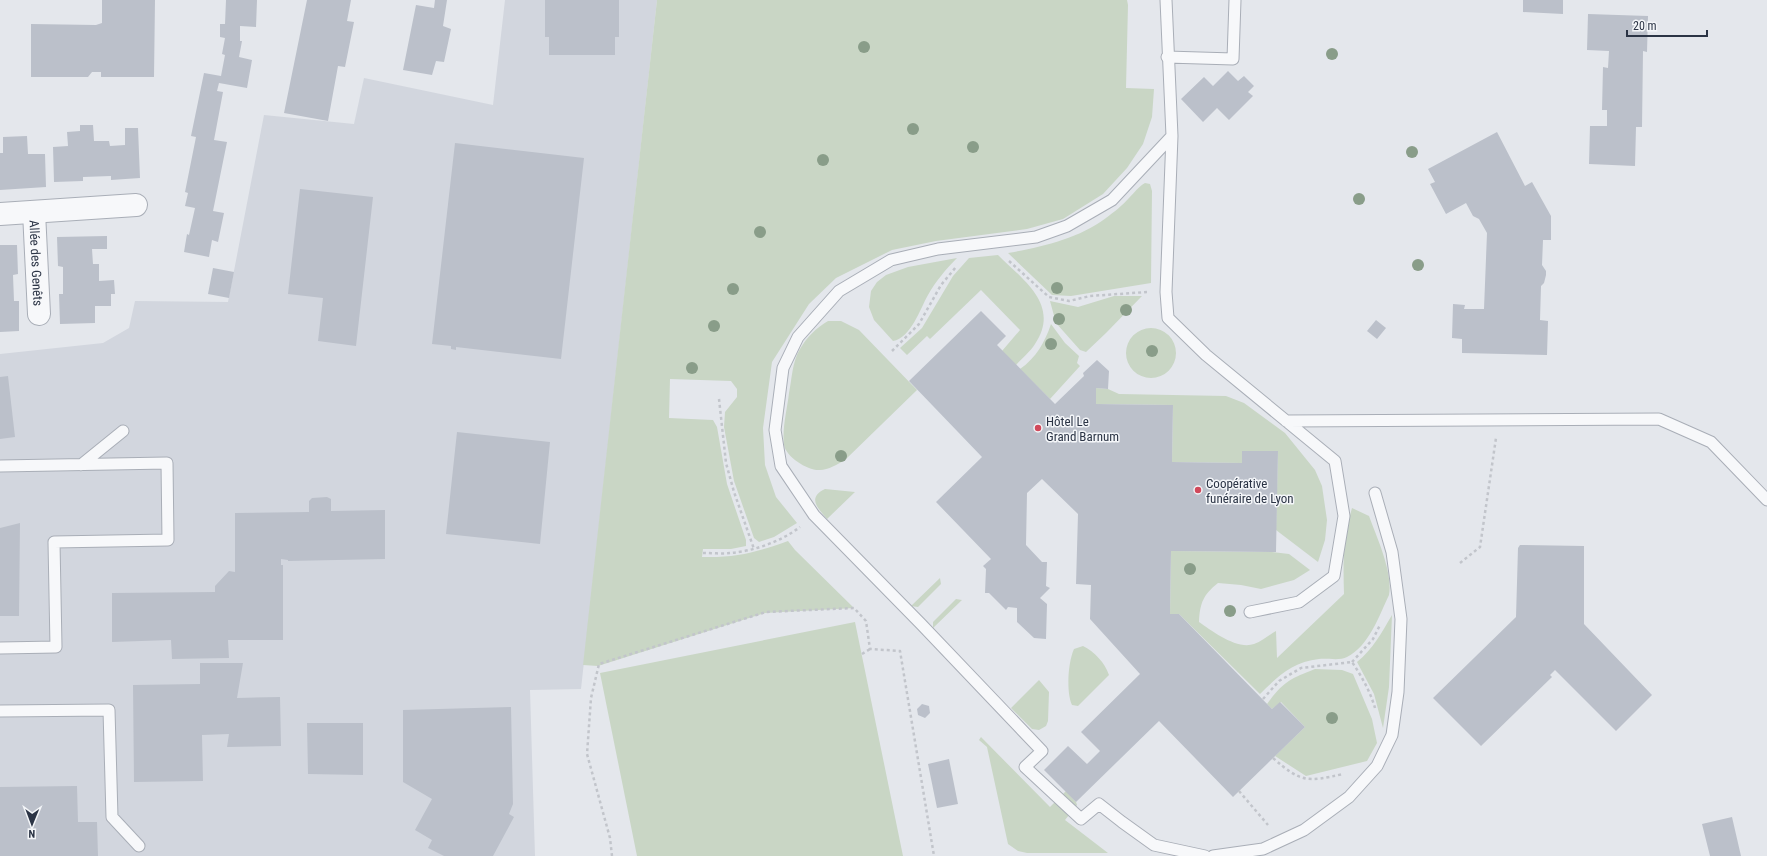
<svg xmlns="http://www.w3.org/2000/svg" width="1767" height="856" viewBox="0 0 1767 856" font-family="'Roboto Condensed',sans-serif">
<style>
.built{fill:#d2d6de}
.green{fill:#c9d6c5}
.building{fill:#bbc0ca}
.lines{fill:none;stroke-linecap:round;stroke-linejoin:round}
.lane-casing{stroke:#a9aeb7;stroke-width:13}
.street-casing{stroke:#a9aeb7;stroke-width:24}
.path{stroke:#c2c5cb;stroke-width:2.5;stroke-dasharray:3 3;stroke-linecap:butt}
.lane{stroke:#f7f8fa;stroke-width:11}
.street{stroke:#f7f8fa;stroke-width:22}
.tree{fill:#899d89}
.poi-dot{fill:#d1495b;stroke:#f4f6f9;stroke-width:1.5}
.labels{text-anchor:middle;stroke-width:3;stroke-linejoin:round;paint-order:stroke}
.street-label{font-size:13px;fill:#2b3445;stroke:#f4f6f9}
.poi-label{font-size:13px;fill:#2b3445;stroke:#f4f6f9;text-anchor:start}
</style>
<rect width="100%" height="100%" fill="#e4e7ec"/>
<path class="built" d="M505,0H657L581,689L530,690L535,856H0V354L103,343L129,328L135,301L228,302L264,115L354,124L364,78L493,105Z"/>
<path class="green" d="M657,0H1127L1128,5L1126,88L1154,89L1152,117L1143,144L1127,168L1103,194L1063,219L1027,229L936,241L892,250L836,278L809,304L772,362L763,428L765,465L776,497L797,523L774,537L759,542L754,538L734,481L724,427L725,412L737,397V389L731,381L670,379L669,418L713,420L717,427L727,484L746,540V546L731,549H703L702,557C736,558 757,552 788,541L795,550L854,608L765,613L598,666L583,665Z
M1145,183L1150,184L1152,191L1151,283L1071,296L1052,295L1008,253C1041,247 1078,239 1106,218C1114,212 1123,205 1129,198C1135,192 1138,187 1145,183Z
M998,255C1023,280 1061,305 1035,344C1030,352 1022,358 1016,365L1002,351L1020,330L981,290L930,339L927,336L907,355L900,348L922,328L953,276L969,258Z
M957,258C946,269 936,281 928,295C920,309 911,338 893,341L874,320L869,307L871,291L877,282L886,275L908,267Z
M1114,296H1142L1106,333L1086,352L1080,350L1056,323L1050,301L1078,307Z
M828,321H841L859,330L917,390L845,460C838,464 828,470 820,470C808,471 786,457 784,445C782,428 787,410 789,393C792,379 792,362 800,349C807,337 816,328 828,321Z
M1051,324L1065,343L1079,356L1077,363L1080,366L1050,399L1020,369C1036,358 1045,342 1051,324Z
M1126 353a25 25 0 1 1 50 0a25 25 0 1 1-50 0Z
M1096,388L1108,389L1119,394L1226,396L1244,403L1285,433L1315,470L1322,486L1327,520L1325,540L1318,562L1276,530L1278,451H1242V463L1172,462L1173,405L1096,404Z
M825,489L855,492L827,519C819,509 806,498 825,489Z
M1352,508L1369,516C1377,538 1393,572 1389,595C1379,616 1369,646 1347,657C1340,661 1327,658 1319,659C1293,662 1278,676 1260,694L1179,614H1170L1171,551L1272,552L1289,554L1310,570L1294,580L1261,589L1241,585L1218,583C1203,595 1200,603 1199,622C1212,631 1237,650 1254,644C1262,641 1269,635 1276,631L1277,658L1344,594C1343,563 1343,539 1352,508Z
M940,578L941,584L918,607L911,606Z
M956,599L962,600L933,628V622Z
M1392,615L1389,687L1383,728L1374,694L1357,662C1373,649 1382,632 1392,615Z
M855,622L903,856H637L600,673Z
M1083,646C1094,651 1105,663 1109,675L1078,706L1072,705C1066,692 1068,662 1074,649Z
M1315,669L1342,670L1353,674L1372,719L1377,743L1367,761L1306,776L1275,756L1305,727L1281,702L1272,709L1267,704C1284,681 1290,679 1315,669Z
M1039,680L1049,692L1048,721L1046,726L1039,730L1032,729L1011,708Z
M981,737L1050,807L1066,791L1076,802L1077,805L1065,820L1108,853H1027L1018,851L1008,844L987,747L979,740Z"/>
<path class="building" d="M102,0H155L154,77H101V72H92L88,77H31V24L96,25L102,23Z
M226,0H257L256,27L240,26V41H242L239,57L252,60L247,88L219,83L217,91L223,92L214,140L227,142L213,211L224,213L218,242L212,240L209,257L184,252L187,234L189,235L195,208L185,206L188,193L185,192L196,137L191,136L204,73L221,76L225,55L222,54L225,38L220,37V24H225Z
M307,0H351L347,21L354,22L345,67L338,66L328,121L284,113Z
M435,0H447L443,26L451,29L444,62L436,61L432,75L403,70L416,5L434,8Z
M545,0H619V37H615V55H549V37H545Z
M1523,0H1563V14L1523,12Z
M1588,14L1648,16L1647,52L1643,51L1642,127H1636L1635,166L1589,164L1590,126H1607V110H1602L1603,67L1608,68L1609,51L1587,50Z
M1228,71L1238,81L1244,76L1254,86L1248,92L1253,96L1229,120L1217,108L1203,122L1181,99L1204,77L1213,86Z
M80,125H93L94,141H109L110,146L125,145V128H138L140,178L111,180V176L83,177V181L54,182L53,147L68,146L67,132L80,131Z
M1497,132L1525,186L1532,182L1551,216V240H1543L1542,265L1546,271V275L1544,283L1541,286L1540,320L1548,321L1547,355L1462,353V339L1452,338L1453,304L1465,305L1464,309H1484L1487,233L1479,219L1473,216L1466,203L1446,214L1430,184L1435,182L1428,169Z
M27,136L28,154H45L46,187L0,190V153H3V137Z
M455,143L584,158L561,359L456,347V350L451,349V346L432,344Z
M300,189L373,197L356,346L318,341L323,298L288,294Z
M107,236V249H92L93,264H99V281L114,280L115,294H111V306H95V323L60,324L59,294H63V267L58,266L57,237Z
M0,245H17L18,274L13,275L14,301H19V331L0,332Z
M213,268L234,272L229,298L208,294Z
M981,311L1006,336L997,345L1055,404L1084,376L1083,373L1097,360L1109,371L1108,389L1096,388V404L1173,405L1172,462L1242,463V451H1278L1276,552L1171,551L1170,614H1179L1272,709L1280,702L1305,727L1233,797L1159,721L1076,802L1044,770L1068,746L1087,764L1100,751L1081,732L1140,674L1090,619L1091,585L1076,584L1078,514L1042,479L1027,493L1026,545L1042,562H1047L1046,586L1050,588L1040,598L1047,604L1046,639L1034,638L1017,622V608L1008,607L1006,610L989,593H985L986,569L983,566L991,559L936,502L982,457L909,381Z
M1376,320L1386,328L1377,339L1367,331Z
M8,376L15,437L0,439V377Z
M457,432L550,442L540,544L446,534Z
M327,497L331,499V511L385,510V559L288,561V560L281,559V565H283V640H228L229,658L172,659L171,640L112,642V593L215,592V586L229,571L235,572V513L309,512V501L312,498Z
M20,523L19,616H0V528Z
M1520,545L1584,546V624L1652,695L1616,731L1555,670L1550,675L1552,677L1481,746L1433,698L1516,617L1518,548Z
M200,663H243L237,698L280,697L281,746L227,747L229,734L202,735L203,781L134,782L133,685L200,684Z
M922,704L929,706L930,713L925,718L918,715L917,709Z
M511,707L513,804L509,814L514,817L493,856H444L428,848L432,840L415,830L432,799L403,782V710Z
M307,723H363V775L308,774Z
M949,759L958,804L937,808L928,764Z
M77,786L78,822H97L98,856H0V787Z
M1732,817L1741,856H1710L1702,824Z"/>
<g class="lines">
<g class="lane-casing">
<path id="lane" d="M1166,0L1172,136L1166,292L1168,318L1206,355L1335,461L1344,516L1334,576L1299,602L1250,612
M1167,57L1233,59L1235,0
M1172,136L1112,200L1067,226L1036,237L938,249L891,260L839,291L798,337L783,368L775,430L781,466L814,515L921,624L1042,751L1025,767L1081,819L1099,804L1122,822L1154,845L1205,856
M1286,421L1659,419L1711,442L1767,500
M81,465L123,431
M0,466L167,463L168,540L54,542L56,647L0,648
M0,711L109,710L112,817L139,846
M1213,856L1263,849L1304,830L1349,797L1377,766L1392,735L1398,692L1401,619L1392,552L1375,493"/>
</g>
<g class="street-casing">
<g id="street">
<path id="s1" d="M34,212L39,314"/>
<path d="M0,214L136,205"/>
</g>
</g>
<path class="path" d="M1009,261L1049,297L1069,301L1090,296L1147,292
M892,351L919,324L941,285L956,267
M719,399L726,463L734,492L754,549
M703,553C712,553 722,554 731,553C754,551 782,541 800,527
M1460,563L1480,547L1496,438
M862,654L870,649
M1352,662L1373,639L1380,625
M1263,699L1279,681L1301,668L1352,662C1362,677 1370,691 1375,708
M1273,758C1301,783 1308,782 1343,774
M1239,791L1268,825
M612,856L610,838L587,754L591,698L599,664L766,612L854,608L866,621L870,649L900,651L934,856"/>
<use href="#lane" class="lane"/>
<use href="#street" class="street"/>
</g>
<g class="tree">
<circle cx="864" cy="47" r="6"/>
<circle cx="1332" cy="54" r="6"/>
<circle cx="913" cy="129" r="6"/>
<circle cx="973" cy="147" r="6"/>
<circle cx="1412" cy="152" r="6"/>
<circle cx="823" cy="160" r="6"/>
<circle cx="1359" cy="199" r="6"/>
<circle cx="760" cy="232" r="6"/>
<circle cx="1418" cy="265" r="6"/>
<circle cx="1057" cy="288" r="6"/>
<circle cx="733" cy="289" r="6"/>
<circle cx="1126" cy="310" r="6"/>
<circle cx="1059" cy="319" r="6"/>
<circle cx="714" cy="326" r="6"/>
<circle cx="1051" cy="344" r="6"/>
<circle cx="1152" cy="351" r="6"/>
<circle cx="692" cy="368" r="6"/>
<circle cx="841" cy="456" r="6"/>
<circle cx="1190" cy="569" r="6"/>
<circle cx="1230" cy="611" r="6"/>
<circle cx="1332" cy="718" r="6"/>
</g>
<g class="poi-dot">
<circle cx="1038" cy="428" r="4"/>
<circle cx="1198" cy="490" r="4"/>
</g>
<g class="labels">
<g class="street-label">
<text dy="5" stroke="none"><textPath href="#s1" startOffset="51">Allée des Genêts</textPath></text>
</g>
<g class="poi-label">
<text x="1046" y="426">Hôtel Le<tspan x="1046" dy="15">Grand Barnum</tspan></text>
<text x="1206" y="488">Coopérative<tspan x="1206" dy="15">funéraire de Lyon</tspan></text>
</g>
</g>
<g transform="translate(32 824) rotate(181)" stroke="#f4f6f9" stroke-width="3" paint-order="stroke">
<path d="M0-3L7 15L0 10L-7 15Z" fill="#2b3445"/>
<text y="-6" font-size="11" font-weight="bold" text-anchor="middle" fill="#2b3445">N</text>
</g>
<path d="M1627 30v6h80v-6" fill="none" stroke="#2b3445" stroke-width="2"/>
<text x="1633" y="30" font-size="12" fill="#2b3445" stroke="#f4f6f9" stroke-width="3" paint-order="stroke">20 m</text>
</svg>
